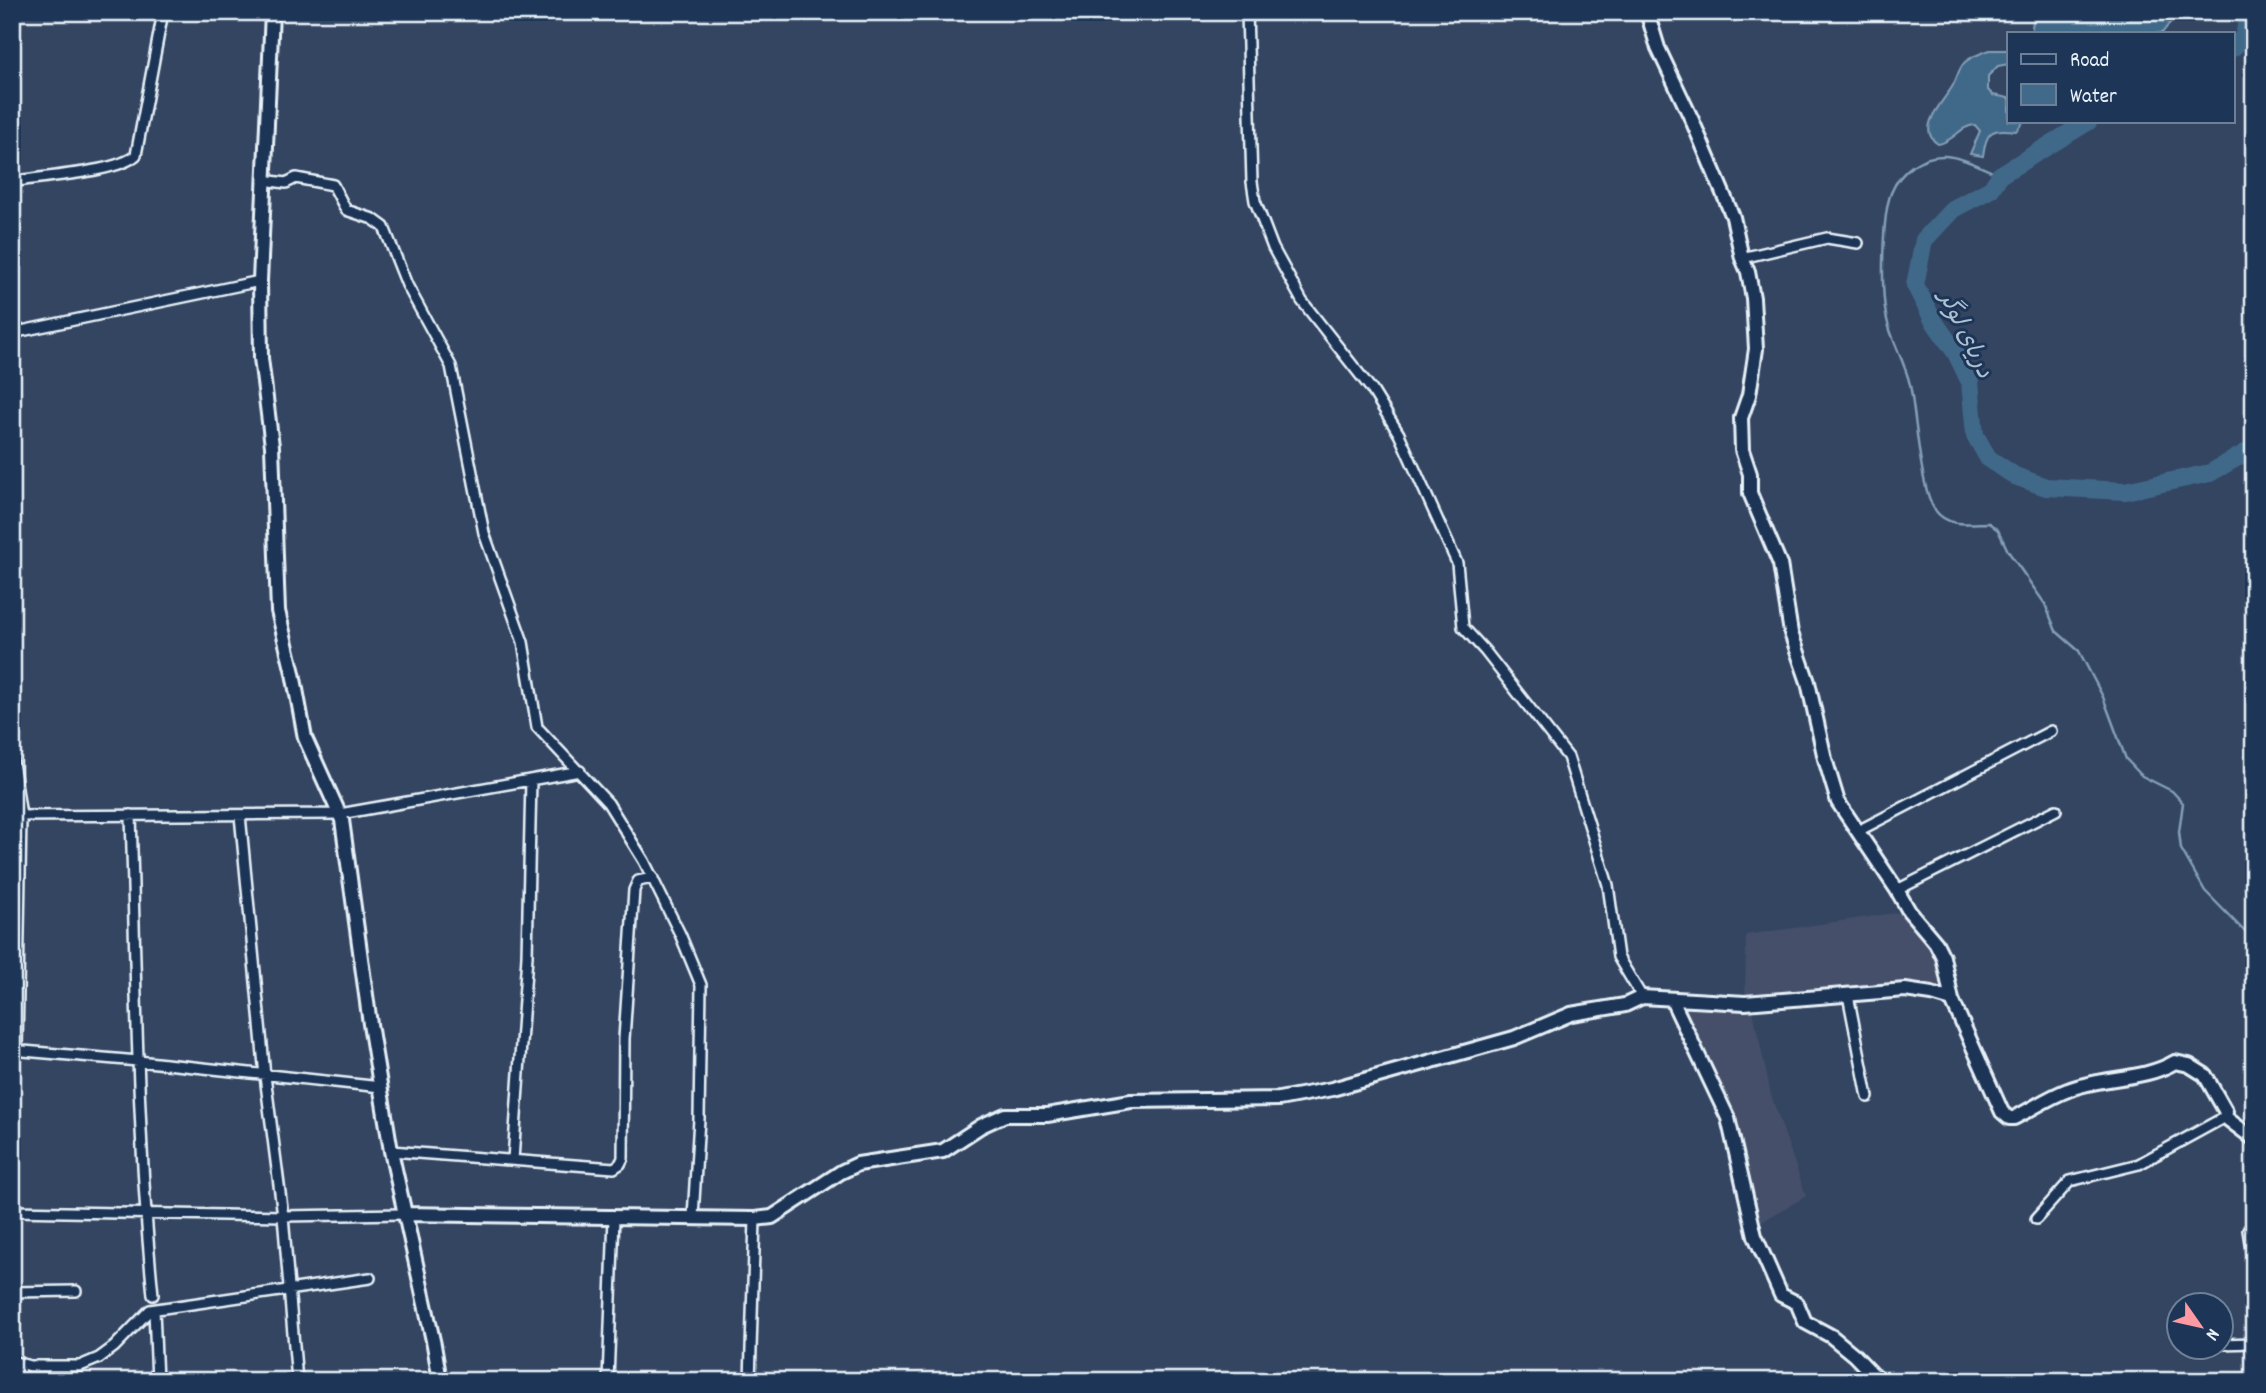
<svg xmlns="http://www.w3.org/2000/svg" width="2266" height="1393" viewBox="0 0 2266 1393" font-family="Dekko,'Playpen Sans Arabic',sans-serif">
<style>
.built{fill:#44506a}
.water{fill:#416989;stroke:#849fb5;stroke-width:2}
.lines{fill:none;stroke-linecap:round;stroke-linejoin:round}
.stream{stroke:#849fb5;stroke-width:2.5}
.river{stroke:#416989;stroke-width:18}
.street-casing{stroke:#e8f1f8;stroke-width:14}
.secondary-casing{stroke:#e8f1f8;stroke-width:18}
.street{stroke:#1d3557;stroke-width:9}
.secondary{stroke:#1d3557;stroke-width:12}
.labels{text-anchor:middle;stroke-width:6;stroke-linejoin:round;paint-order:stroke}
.water-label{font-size:24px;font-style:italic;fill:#aec1d1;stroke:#1d3557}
</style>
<rect width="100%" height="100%" fill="#344562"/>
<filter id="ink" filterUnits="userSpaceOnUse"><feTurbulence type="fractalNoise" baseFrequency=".0143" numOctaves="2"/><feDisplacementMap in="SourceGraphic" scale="14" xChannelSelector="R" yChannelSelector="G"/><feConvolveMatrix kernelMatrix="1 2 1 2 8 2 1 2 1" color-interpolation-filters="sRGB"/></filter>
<g filter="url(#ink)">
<path class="built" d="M1909,911L1936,943L1952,1000L1932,994L1751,1002L1771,1095L1806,1196L1753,1227L1733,1145L1672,1000L1745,1003L1746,935Z"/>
<path class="water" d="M2038,12H2174L2170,23L2162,33H2031L2033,21Z
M1990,50H2009V64L1998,66L1988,76V90L1993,95L2009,98V121H2024L2016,131C1991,127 1986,132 1983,156L1970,154L1980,131L1975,125C1960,126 1953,142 1938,144C1915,129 1943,102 1952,87C1957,79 1958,69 1965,62C1972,56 1981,53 1990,50Z"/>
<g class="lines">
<path class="stream" d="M2000,175C1984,169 1963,157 1945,156C1921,155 1900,171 1891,193C1882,215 1881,290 1886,315C1890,339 1905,361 1910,385C1916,414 1920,489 1935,510C1948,528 1970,523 1989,523L1998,530L2008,551L2045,604L2056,631L2079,651L2103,697L2126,759L2142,776L2172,791L2183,803L2179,832L2181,849L2205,891L2248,935L2249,969L2254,983"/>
<path class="river" d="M2233,48L2244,36L2249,12
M2089,121L2000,175L1991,189L1953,209L1924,240L1915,285L1933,320L1956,353L1970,382L1975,435L1988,458L2015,476L2046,487L2125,491L2210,473L2254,448"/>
<g class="street-casing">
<path id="street" d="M1247,12L1252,182L1255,201L1273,248L1302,301L1372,390L1399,434L1457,563L1463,627L1485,651L1568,757L1608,885L1618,957L1642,997
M263,180L286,183L296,178L333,185L346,210L373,219L384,227L407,285L451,366L484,533L523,642L537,727L608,803L644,861L680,934L701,985L699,1119L693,1217
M12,182C41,176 117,173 136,155L163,12
M1742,258L1827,238L1858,243
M12,333L260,281
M12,755L21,816L17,1050
M131,815C136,976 137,1136 153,1295
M240,815L265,1076L283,1216L297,1381
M12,816L340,814L580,771
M1858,831L2051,731
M1897,890L2056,810
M1848,995L1868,1097
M12,1050L138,1061L381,1087
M391,1151L614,1168L620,1164L623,1158L624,1039L634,890L638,881L653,878
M513,1160L527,956L531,780
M12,1211L283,1216L403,1214
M2036,1219L2070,1181L2139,1164L2225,1117
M2254,1227L2248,1230L2254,1268
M12,1292L76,1291
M154,1310L157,1381
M2220,1344L2254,1343
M12,1361L30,1366H80L99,1358L114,1347L150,1310L370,1278
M19,1363L20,1381
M608,1381L614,1217
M750,1381L755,1219"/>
</g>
<g class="secondary-casing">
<path id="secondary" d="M272,12L260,281L261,358L272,446L278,611L293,673L305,738L342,820L370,1024L391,1151L434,1345L440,1381
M1647,12L1658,48L1692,120L1733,217L1742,258L1748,272L1753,298L1756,349L1749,395L1741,418L1742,450L1750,474V493L1780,564L1791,633L1808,682L1825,759L1838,802L1897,890L1909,911L1936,943L1943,957L1952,1000L2002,1112L2009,1118H2014C2032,1109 2049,1097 2068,1090C2102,1076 2143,1081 2175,1062L2189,1065L2205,1075L2226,1112L2225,1117L2254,1139
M1672,1000L1728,1118L1755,1236L1781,1295L1797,1303L1805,1322L1831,1336L1854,1355L1879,1381
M403,1214L755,1219L772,1217L841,1172L858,1164L943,1151L981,1126L1005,1115H1047L1131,1101L1279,1099L1332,1089L1514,1038L1571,1014L1625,1005L1642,997L1745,1003L1905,990L1932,994L1952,1000"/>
</g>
<use href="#street" class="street"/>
<use href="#secondary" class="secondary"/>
</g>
</g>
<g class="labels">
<g class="water-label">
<text transform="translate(1967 334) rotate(64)" y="8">دریای لوگر</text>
</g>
</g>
<rect width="2266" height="1393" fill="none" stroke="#1d3557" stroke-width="42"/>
<rect x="21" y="21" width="2224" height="1351" fill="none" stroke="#e8f1f8" stroke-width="2.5" filter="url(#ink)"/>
<rect x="2007" y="32" width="228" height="91" fill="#1d3557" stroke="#6e8097" stroke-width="2"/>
<rect x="2021" y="54" width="35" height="10" fill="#1d3557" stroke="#6e8097" stroke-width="2"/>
<text x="2070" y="66" font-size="21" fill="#e8f1f8">Road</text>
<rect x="2021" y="84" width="35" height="21" fill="#416989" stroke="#6e8097" stroke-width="2"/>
<text x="2070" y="102" font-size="21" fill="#e8f1f8">Water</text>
<g transform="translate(2200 1326) rotate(124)"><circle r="33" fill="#1d3557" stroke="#6e8097" stroke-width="2"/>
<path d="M0-5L12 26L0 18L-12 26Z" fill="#ff9aa2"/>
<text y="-10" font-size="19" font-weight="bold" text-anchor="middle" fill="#e8f1f8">N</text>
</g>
</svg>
